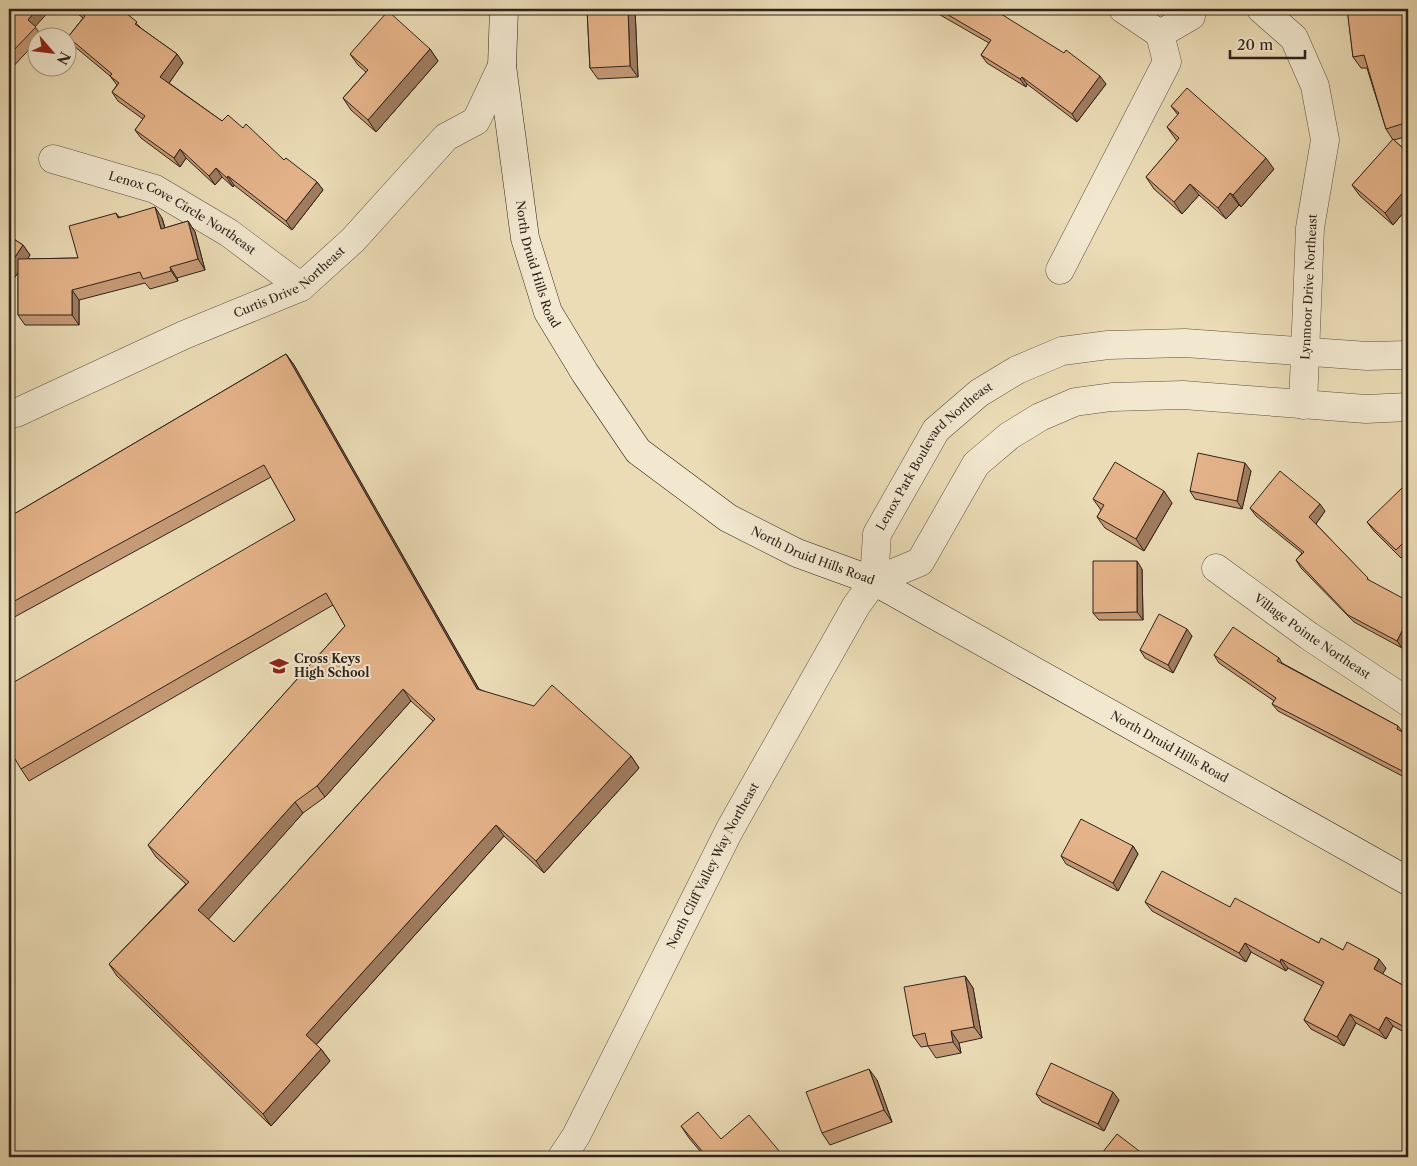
<svg xmlns="http://www.w3.org/2000/svg" width="1417" height="1166" viewBox="0 0 1417 1166" font-family="'Libre Caslon Text',serif">
<style>
.lines{fill:none;stroke-linecap:round;stroke-linejoin:round}
.minor-casing{stroke:#5e5042;stroke-width:29}
.secondary-casing{stroke:#2f221b;stroke-width:29}
.minor{stroke:#f2e8d0;stroke-width:28}
.secondary{stroke:#f2e8d0;stroke-width:28}
.wall{fill:#c59a76;stroke:#2f221b;fill-rule:evenodd}
.shaded-wall{fill:#a07d60;stroke:#2f221b}
.building{fill:#e5b389;stroke:#2f221b;fill-rule:evenodd}
.labels{text-anchor:middle;stroke-width:4;stroke-linejoin:round;paint-order:stroke}
.street-label{font-size:12px;fill:#2f221b;stroke:#f2e8d0}
.poi-label{font-size:12px;font-weight:bold;fill:#2f221b;stroke:#f2e8d0;text-anchor:start}
</style>
<rect width="100%" height="100%" fill="#ebdcb6"/>
<filter id="stains"><feTurbulence type="fractalNoise" baseFrequency=".004" numOctaves="4"/><feColorMatrix values="0 0 0 0 .2 0 0 0 0 .09 0 0 0 0 .02 0 0 0 .5 -.17"/></filter>
<radialGradient id="worn" r=".72"><stop offset=".6" stop-color="#630" stop-opacity="0"/><stop offset="1" stop-color="#630" stop-opacity=".3"/></radialGradient>
<g class="lines">
<g class="minor-casing">
<g id="minor">
<path d="M1123,9L1160,34L1191,16V9"/>
<path d="M1261,9L1294,38L1315,86L1325,140L1310,228L1303,405"/>
<path id="s1" d="M53,159L155,189L229,233L301,287"/>
<path d="M1060,270L1167,62L1160,34"/>
<path id="s2" d="M9,414L16,413L184,335L301,287L353,240L446,137L476,121L502,66"/>
<path id="s3" d="M1216,568L1309,636L1408,702"/>
<path id="s4" d="M874,581L877,534L936,430L979,393L1017,370L1062,351L1108,345L1185,343L1367,356L1408,355"/>
<path d="M874,581L920,562L976,464L1009,436L1040,417L1075,402L1112,397L1183,395L1366,409L1408,407"/>
<path id="s5" d="M562,1157L576,1136L730,829L856,606L874,581"/>
</g>
</g>
<g class="secondary-casing">
<g id="secondary">
<path id="s6" d="M504,9L502,66L525,238L548,312L585,373L638,451L728,518L797,553L874,581L1408,881"/>
</g>
</g>
<use href="#minor" class="minor"/>
<use href="#secondary" class="secondary"/>
</g>
<path class="wall" d="M9,9L35,27L42,36L40,38H38V40L9,71Z
M72,9H121L142,29L177,54L183,63L169,83L222,121L243,128L284,160L317,182L323,190L292,230L234,185L233,187L222,177L215,185L186,158L180,167L141,138L135,130L143,119L118,101L112,92L117,85L110,76L74,46L68,37L83,18Z
M587,9H635L638,77L598,79L590,68Z
M933,9H995L994,10L1106,84L1077,122L1027,84L1026,87L987,63L981,55L989,43L935,12Z
M1342,9H1408V136L1394,140L1408,153V207L1393,225L1360,196L1352,185L1393,140L1386,129L1367,68H1361L1353,57L1348,14H1346Z
M430,49L438,61L376,132L351,110L343,98L366,72L358,65L350,54Z
M1171,106L1274,169L1241,207L1239,205L1226,219L1199,195L1182,214L1154,189L1146,177L1177,141L1167,127L1178,115Z
M116,213L119,217L162,218L165,228L188,221L195,232L205,270L177,278L178,281L150,289L145,283L79,300V325H25L18,315V272L9,286V236L23,245L30,255L27,259L78,258Z
M286,354L294,365L479,689L631,756L639,768L544,873L504,836L316,1045L321,1049L330,1061L271,1126L117,976L109,964L186,884L156,857L148,845L345,626L333,605L29,781L21,769L295,520L271,477L9,620V517ZM411,701L433,721L234,942L208,919L303,813L325,797Z
M1251,471L1242,509L1195,499L1190,491Z
M1408,489V551L1401,558L1373,530L1367,522Z
M1093,499L1172,503L1144,551L1105,528L1097,517L1101,510Z
M1250,508L1325,511L1316,524L1370,581L1402,648L1354,622L1301,568L1296,560L1302,553L1256,516Z
M1142,569L1143,620H1099L1093,613Z
M1192,636L1173,673L1145,658L1140,650Z
M1214,655L1279,658L1282,663L1398,726L1402,731L1408,735V779L1278,711L1272,704L1274,701L1219,663Z
M1133,846L1138,854L1118,891L1066,864L1061,856Z
M1145,902L1230,907L1319,943L1343,950L1386,968L1382,974L1408,988V1034L1393,1026L1386,1039L1356,1023L1344,1046L1311,1029L1304,1020L1322,986L1288,968L1286,971L1251,952L1246,962L1152,911Z
M965,976L973,988L982,1038L959,1043L961,1053L936,1058L928,1046L921,1047L913,1036Z
M877,1080L892,1122L830,1145L822,1133Z
M1036,1094L1119,1100L1104,1131L1042,1102Z
M681,1126L721,1139L780,1152L783,1157H705L689,1138Z"/>
<path class="shaded-wall" d="M37,9H51L34,28L28,20Z
M628,9H635L638,77L630,66Z
M430,49L438,61L376,132L368,120Z
M177,54L183,63L167,86L160,77Z
M1100,76L1106,84L1077,122L1072,114Z
M1022,77L1027,84L1026,87L1020,79Z
M180,149L186,158L180,167L174,158Z
M1266,158L1274,169L1241,207L1233,195Z
M216,168L222,177L215,185L209,176Z
M228,176L234,185L233,187L227,178Z
M317,182L323,190L292,230L286,221Z
M1190,184L1199,195L1182,214L1174,202Z
M1405,190L1408,194V207L1393,225L1385,213Z
M1230,193L1239,205L1226,219L1218,208Z
M155,207L162,218L168,239L161,229Z
M188,221L195,232L205,270L198,259Z
M23,245L30,255L9,286V266Z
M170,267L177,278L178,281L171,271Z
M72,290L79,300V325L72,315Z
M286,354L294,365L485,700L477,689Z
M1245,463L1251,471L1242,509L1237,501Z
M1164,491L1172,503L1144,551L1136,539Z
M1320,504L1325,511L1315,525L1309,517Z
M1137,561L1142,569L1143,620L1137,612Z
M1408,619V637L1402,648L1397,641Z
M1187,629L1192,636L1173,673L1168,665Z
M403,689L411,701L325,797L317,786Z
M631,756L639,768L544,873L536,861Z
M295,802L303,813L206,922L198,910Z
M496,825L504,836L314,1047L306,1035Z
M1133,846L1138,854L1118,891L1113,883Z
M1245,943L1251,952L1246,962L1239,953Z
M1281,959L1288,968L1286,971L1280,962Z
M1379,959L1386,968L1380,979L1374,969Z
M965,976L973,988L982,1038L974,1027Z
M1350,1014L1356,1023L1344,1046L1337,1037Z
M1386,1017L1393,1026L1386,1039L1379,1030Z
M951,1031L959,1043L961,1053L953,1042Z
M321,1049L330,1061L271,1126L263,1114Z
M869,1069L877,1080L892,1122L884,1110Z
M1113,1092L1119,1100L1104,1131L1098,1124Z"/>
<path class="building" d="M9,9H37L28,20L36,27L9,55Z
M77,9H121L137,22L135,24L177,54L160,77L222,121L228,115L243,128L246,124L284,160L286,158L317,182L286,221L228,176L227,178L216,168L209,176L180,149L174,158L135,130L145,116L112,92L119,83L110,76L112,74L68,37L85,16Z
M587,9H628L630,66L590,68Z
M938,9H993L1064,53L1066,50L1100,76L1072,114L1022,77L1020,79L981,55L991,40Z
M1347,9H1408V122L1386,129L1364,55L1353,57Z
M388,11L430,49L368,120L343,98L368,70L350,54Z
M1187,88L1266,158L1233,195L1230,193L1218,208L1190,184L1174,202L1146,177L1179,138L1167,127L1179,113L1171,106Z
M1393,139L1408,153V193L1405,190L1385,213L1352,185Z
M155,207L161,229L188,221L198,259L170,267L171,271L143,279L140,272L72,290V315H18V259L78,258L69,226L116,213L118,218Z
M9,236L23,245L9,266Z
M286,354L477,689L534,706L552,685L631,756L536,861L496,825L306,1035L321,1049L263,1114L109,964L189,882L148,845L345,626L326,593L21,769L9,749V685L295,520L264,465L9,604V517ZM403,689L435,719L234,942L198,910L295,802L317,786Z
M1198,453L1245,463L1237,501L1190,491Z
M1115,462L1164,491L1136,539L1097,517L1104,505L1093,499Z
M1280,471L1320,504L1309,517L1368,578L1367,579L1408,601V619L1397,641L1348,615L1296,560L1304,552L1250,508Z
M1405,485L1408,489V538L1396,550L1367,522Z
M1093,561H1137V612L1093,613Z
M1159,614L1187,629L1168,665L1140,650Z
M1233,627L1279,658L1277,661L1398,726L1397,729L1408,735V774L1272,704L1276,698L1214,655Z
M1081,819L1133,846L1113,883L1061,856Z
M1162,871L1230,907L1235,898L1319,943L1321,938L1343,950L1347,942L1379,959L1374,969L1408,988V1029L1386,1017L1379,1030L1350,1014L1337,1037L1304,1020L1324,982L1281,959L1280,962L1245,943L1239,953L1145,902Z
M965,976L974,1027L951,1031L953,1042L928,1046L925,1033L913,1036L904,987Z
M1051,1063L1113,1092L1098,1124L1036,1094Z
M869,1069L884,1110L822,1133L806,1092Z
M698,1112L721,1139L749,1115L780,1152L773,1157H707L681,1126Z
M1117,1134L1147,1157H1099Z"/>
<defs>
<g id="school-bare" transform="scale(1.5)"><path d="M0-5L7-2L0 1L-7-2ZM-4 1L0 2.5L4 1V4Q0 6-4 4Z" fill="#8f2418" stroke="#f2e8d0" stroke-width="2.5" paint-order="stroke"/></g>
</defs>
<g fill-rule="evenodd">
<use href="#school-bare" x="279" y="666"/>
</g>
<g class="labels">
<g class="street-label">
<text dy="4" stroke="none"><textPath href="#s1" startOffset="141">Lenox Cove Circle Northeast</textPath></text>
<text dy="4" stroke="none"><textPath href="#s6" startOffset="259">North Druid Hills Road</textPath></text>
<text dy="4" stroke="none"><textPath href="#s2" startOffset="311">Curtis Drive Northeast</textPath></text>
<text transform="translate(1309 287) rotate(-87)" y="4">Lynmoor Drive Northeast</text>
<text dy="4" stroke="none"><textPath href="#s4" startOffset="145">Lenox Park Boulevard Northeast</textPath></text>
<text dy="4" stroke="none"><textPath href="#s6" startOffset="679">North Druid Hills Road</textPath></text>
<text dy="4" stroke="none"><textPath href="#s3" startOffset="118">Village Pointe Northeast</textPath></text>
<text dy="4" stroke="none"><textPath href="#s6" startOffset="1084">North Druid Hills Road</textPath></text>
<text dy="4" stroke="none"><textPath href="#s5" startOffset="328">North Cliff Valley Way Northeast</textPath></text>
</g>
<g class="poi-label">
<text x="294" y="663">Cross Keys<tspan x="294" dy="14">High School</tspan></text>
</g>
</g>
<rect width="1417" height="1166" fill="none" stroke="#ebdcb6" stroke-width="30"/>
<rect x="10" y="10" width="1397" height="1146" fill="none" stroke="#2f221b" stroke-width="2.5"/>
<rect x="15" y="15" width="1387" height="1136" fill="none" stroke="#2f221b"/>
<g transform="translate(52 52) rotate(118)"><circle r="24" fill="#f2e8d0" stroke="#a49988"/>
<path d="M0-4L9 19L0 12L-9 19Z" fill="#8f2418"/>
<text y="-8" font-size="14" font-weight="bold" text-anchor="middle" fill="#2f221b">N</text>
</g>
<path d="M1230 50v8h75v-8" fill="none" stroke="#2f221b" stroke-width="2.5"/>
<text x="1237" y="50" font-size="15" fill="#2f221b" stroke="#f2e8d0" stroke-width="4" paint-order="stroke">20 m</text>
<rect width="100%" height="100%" filter="url(#stains)"/>
<rect width="100%" height="100%" fill="url(#worn)"/>
</svg>
